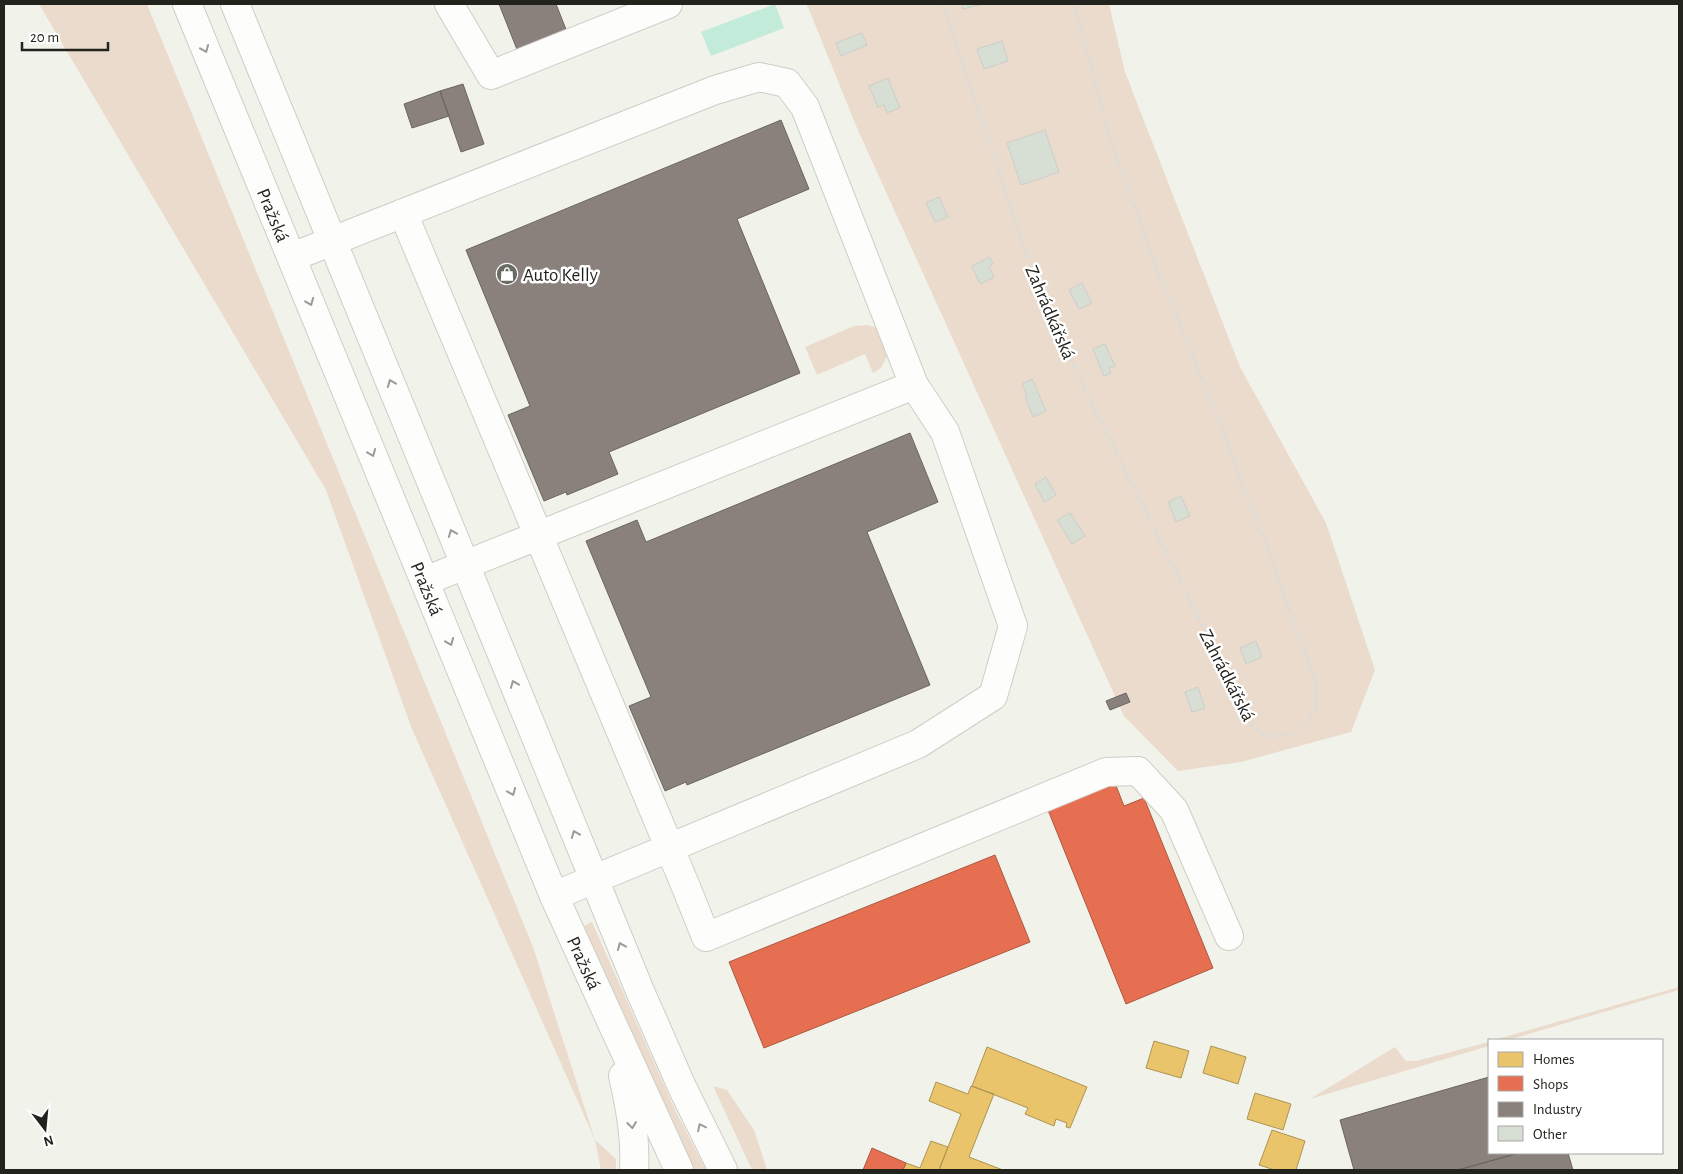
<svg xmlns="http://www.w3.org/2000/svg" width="1683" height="1174" viewBox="0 0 1683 1174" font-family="'Alegreya Sans',sans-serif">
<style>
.green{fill:#ebdbcd}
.water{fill:#c3ebda}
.homes{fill:#e9c46a;stroke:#ad9453}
.shops{fill:#e76f51;stroke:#ac5841}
.industry{fill:#8a817c;stroke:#6b6560}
.building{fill:#d7ded3;stroke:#cccec9}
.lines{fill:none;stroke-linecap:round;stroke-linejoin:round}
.minor-casing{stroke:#cdcec7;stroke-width:30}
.major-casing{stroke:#cdcec7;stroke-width:30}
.path{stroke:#dbdcd9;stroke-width:3;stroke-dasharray:4 4;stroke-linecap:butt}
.minor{stroke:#fdfdfc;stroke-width:28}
.major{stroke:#fdfdfc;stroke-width:28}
.oneway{stroke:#9a9b98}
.labels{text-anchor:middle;stroke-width:5;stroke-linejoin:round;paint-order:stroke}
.street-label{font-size:19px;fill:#22231d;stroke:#fff}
.poi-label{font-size:19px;fill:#22231d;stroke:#fff;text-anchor:start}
</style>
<rect width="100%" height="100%" fill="#f1f2ea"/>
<path class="green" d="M39,4H147L533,947L595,1140L616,1159V1170H601L595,1140L412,729L326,490Z
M806,4H1109L1125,72L1240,367L1326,523L1375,670L1351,732L1241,762L1178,771L1124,716L857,128L810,12Z
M868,325L879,329L890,350L881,368L873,373L865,354L817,375L805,347L854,326Z
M592,922L675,1110L706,1170H691L663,1114L584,926Z
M1679,987V990L1508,1040H1494Z
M1489,1042V1046L1310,1099L1395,1047L1406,1061H1416Z
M713,1086L727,1090L754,1130L767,1170H752Z"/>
<path class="water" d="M775,4L784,28L711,56L701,32Z"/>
<path class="homes" d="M1154,1041L1189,1051L1181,1078L1146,1068Z
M1211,1046L1246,1057L1238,1084L1203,1073Z
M987,1047L1087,1087L1070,1128L1066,1127L1067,1123L1056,1119L1054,1126L1025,1114L1028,1108L972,1086Z
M936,1082L968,1094L971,1086L994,1094L969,1157L1003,1170H939L961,1114L929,1101Z
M1255,1093L1291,1104L1283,1130L1247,1119Z
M1272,1130L1305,1141L1296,1170H1275L1259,1165Z
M931,1141L948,1147L939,1170H903L906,1163L920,1168Z"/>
<path class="shops" d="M1115,783L1124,806L1144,798L1213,968L1126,1004L1048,810Z
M995,855L1030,942L764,1048L729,962Z
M872,1148L906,1163L903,1170H863Z"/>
<path class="industry" d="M499,4H556L567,32L518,52Z
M463,84L484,144L461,152L440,91Z
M440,91L449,116L412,128L404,104Z
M781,120L809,189L737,219L800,373L609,452L618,474L567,495L566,492L544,501L508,415L530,406L466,250Z
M910,433L938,502L867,532L930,685L687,785L686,782L665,791L629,706L651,697L586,541L637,520L646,542Z
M1126,693L1130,702L1110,710L1106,701Z
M1489,1077V1153H1519L1458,1170H1354L1340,1120Z
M1519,1153H1568L1573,1170H1458Z"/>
<path class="building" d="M962,4H982L963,9Z
M862,33L867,45L841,56L836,43Z
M1002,41L1008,61L984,69L977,49Z
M888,78L900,108L887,113L884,105L878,107L869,86Z
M1045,130L1059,172L1021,185L1007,143Z
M939,197L948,217L935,222L926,203Z
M990,257L993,264L989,266L994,277L980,284L972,266Z
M1082,283L1092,303L1079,309L1069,290Z
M1105,344L1115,366L1109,368L1111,373L1104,376L1093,349Z
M1032,379L1046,411L1033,417L1025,396L1027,395L1022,384Z
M1046,477L1056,495L1044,502L1035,484Z
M1181,496L1190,516L1176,522L1168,502Z
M1070,513L1085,536L1072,544L1057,520Z
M1256,641L1262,657L1246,664L1240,648Z
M1198,687L1205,708L1192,712L1185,692Z"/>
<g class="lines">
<g class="minor-casing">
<path id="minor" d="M449,4L491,75L668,4
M403,213L686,887L706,937L1106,772L1138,771L1174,810L1229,936
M292,257L715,90L759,77L787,83L805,107L914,385L425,581
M554,896L918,744L993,696L1013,626L945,432L914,385"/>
</g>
<g class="major-casing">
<g id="major">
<path id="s1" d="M187,4L554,896L679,1170"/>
<path d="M235,4L640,991L682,1087L723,1170"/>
<path d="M623,1076C630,1107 636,1138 634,1170"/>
</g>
</g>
<path class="path" d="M943,4L1044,306L1253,727L1267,737L1298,732L1315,711L1316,684L1268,550L1211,401L1146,241L1108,131L1074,4"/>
<use href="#minor" class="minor"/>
<use href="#major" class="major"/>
</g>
<defs><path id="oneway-chevron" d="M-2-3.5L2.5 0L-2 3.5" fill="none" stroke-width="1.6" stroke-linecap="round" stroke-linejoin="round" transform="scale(1.25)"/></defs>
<g class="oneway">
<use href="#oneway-chevron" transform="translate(205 49) rotate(68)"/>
<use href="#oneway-chevron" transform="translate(310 302) rotate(68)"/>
<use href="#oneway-chevron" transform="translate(391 383) rotate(-112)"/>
<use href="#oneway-chevron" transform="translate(372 453) rotate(68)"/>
<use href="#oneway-chevron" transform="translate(452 533) rotate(-112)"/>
<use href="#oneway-chevron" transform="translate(450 642) rotate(68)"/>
<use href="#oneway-chevron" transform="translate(514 684) rotate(-112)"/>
<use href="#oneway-chevron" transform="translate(512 792) rotate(68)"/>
<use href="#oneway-chevron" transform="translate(575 834) rotate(-112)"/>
<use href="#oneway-chevron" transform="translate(621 946) rotate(-113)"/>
<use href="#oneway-chevron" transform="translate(632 1125) rotate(83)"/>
<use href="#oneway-chevron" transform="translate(701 1127) rotate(-116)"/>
</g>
<defs>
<g id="shop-disc" transform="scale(1.125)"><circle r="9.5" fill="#6a6b65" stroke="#fff"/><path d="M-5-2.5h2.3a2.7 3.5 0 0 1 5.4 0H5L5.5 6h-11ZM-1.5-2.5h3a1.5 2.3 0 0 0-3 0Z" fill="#fff"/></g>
</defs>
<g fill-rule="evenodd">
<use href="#shop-disc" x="507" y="274"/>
</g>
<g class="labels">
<g class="street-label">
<text dy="7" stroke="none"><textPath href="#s1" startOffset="228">Pražská</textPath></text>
<text transform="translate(1051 312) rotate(67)" y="7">Zahrádkářská</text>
<text dy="7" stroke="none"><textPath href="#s1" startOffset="632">Pražská</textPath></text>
<text transform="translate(1228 675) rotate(63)" y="7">Zahrádkářská</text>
<text dy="7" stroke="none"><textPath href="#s1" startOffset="1038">Pražská</textPath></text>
</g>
<g class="poi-label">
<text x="523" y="281">Auto Kelly</text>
</g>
</g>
<rect width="1683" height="1174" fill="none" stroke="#22231d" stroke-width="10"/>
<rect x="1488" y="1039" width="175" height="115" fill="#ffffff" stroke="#a7a7a5"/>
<rect x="1498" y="1052" width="25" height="15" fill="#e9c46a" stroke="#a7a7a5"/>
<text x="1533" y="1064" font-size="15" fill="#22231d">Homes</text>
<rect x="1498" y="1076" width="25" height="15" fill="#e76f51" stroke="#a7a7a5"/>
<text x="1533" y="1089" font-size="15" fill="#22231d">Shops</text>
<rect x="1498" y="1102" width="25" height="15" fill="#8a817c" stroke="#a7a7a5"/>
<text x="1533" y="1114" font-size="15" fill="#22231d">Industry</text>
<rect x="1498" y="1126" width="25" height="15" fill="#d7ded3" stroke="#a7a7a5"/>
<text x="1533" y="1139" font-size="15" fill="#22231d">Other</text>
<g transform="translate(45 1129) rotate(164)" stroke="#ffffff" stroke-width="4" paint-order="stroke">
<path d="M0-4L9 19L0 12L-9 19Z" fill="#22231d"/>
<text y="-8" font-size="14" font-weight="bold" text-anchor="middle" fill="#22231d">N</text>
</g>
<path d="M22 42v8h86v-8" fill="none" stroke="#22231d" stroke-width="2.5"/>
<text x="30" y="42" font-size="15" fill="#22231d" stroke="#ffffff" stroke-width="4" paint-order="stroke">20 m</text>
</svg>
